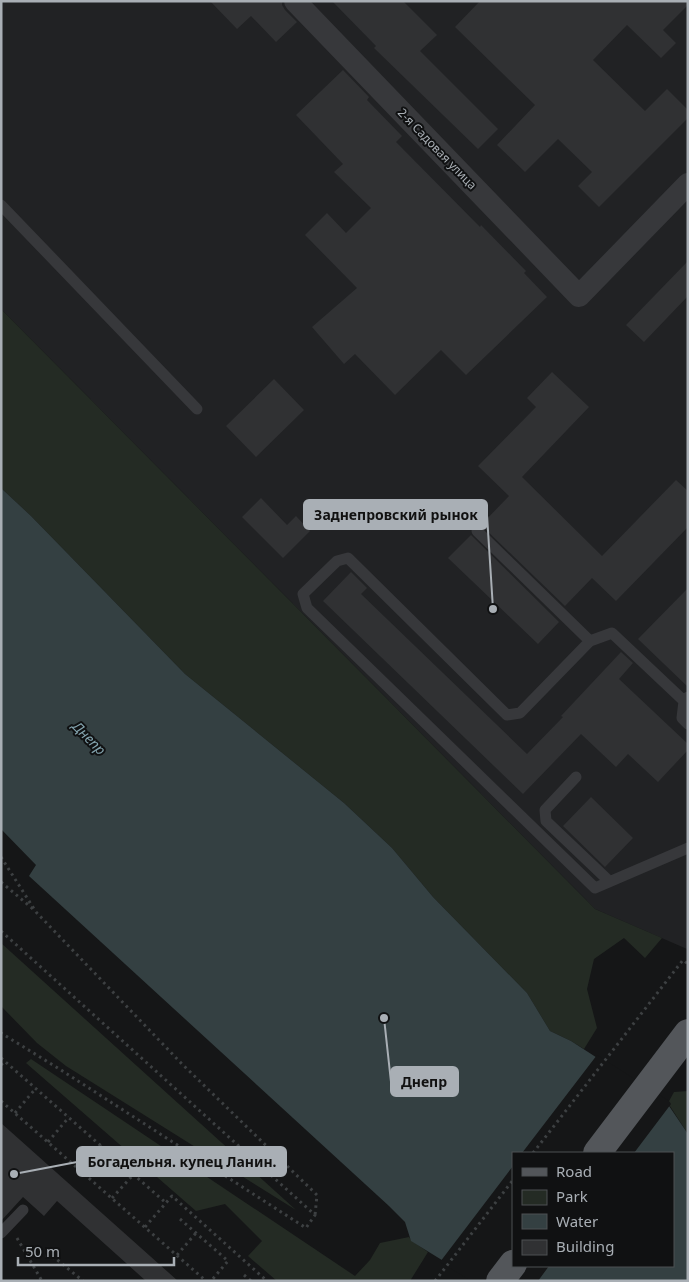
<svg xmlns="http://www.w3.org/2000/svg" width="689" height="1282" viewBox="0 0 689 1282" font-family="'Noto Sans',sans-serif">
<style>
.built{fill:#212224}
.green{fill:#242b24}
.water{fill:#344042;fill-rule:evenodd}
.pier{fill:#151617}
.building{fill:#303133}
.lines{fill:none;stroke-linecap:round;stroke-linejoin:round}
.path{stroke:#3d4042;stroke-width:3;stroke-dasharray:2.5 4;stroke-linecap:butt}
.service{stroke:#37383b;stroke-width:11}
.minor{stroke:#37383b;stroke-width:22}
.primary{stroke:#53565a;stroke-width:28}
.labels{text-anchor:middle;stroke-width:4;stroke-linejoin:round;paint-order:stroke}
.street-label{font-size:12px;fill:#a9afb5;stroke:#101112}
.water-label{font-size:14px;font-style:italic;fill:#83a3ad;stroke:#101112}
.leader{fill:none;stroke:#a9afb5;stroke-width:2}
.callout-dot{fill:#a9afb5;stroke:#101112;stroke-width:2}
.callout{fill:#a9afb5;stroke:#a9afb5;stroke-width:2}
.callout-label{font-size:14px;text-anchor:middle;font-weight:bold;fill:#111}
</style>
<rect width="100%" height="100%" fill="#151617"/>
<path class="built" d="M1,1H688L687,949L595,909L1,309Z"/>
<path class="green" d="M1,309L595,909L662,938L645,958L624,938L594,959L587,989L597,1028L584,1049L571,1041L550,1031L527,993L433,897L392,848L344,803L185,674L31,516L1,488Z
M1,943L296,1210L66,1066L37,1043L1,1006Z
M31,1059L355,1276L370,1260L380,1243L409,1237L412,1241L428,1252L410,1281H277L248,1256L262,1241L225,1204L196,1211L26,1063Z
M688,1091V1134L668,1103L674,1092Z"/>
<path class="water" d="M1,488L31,516L185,674L344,803L392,848L433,897L527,993L550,1031L571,1041L667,1103L688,1134V1281H476L411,1241L405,1222L389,1206L29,876L36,865L1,829ZM513,1153H673V1266H513Z"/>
<path class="pier" d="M597,1055L669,1101L671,1104L634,1153H522Z
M513,1166V1266H549L538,1281H471L440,1262Z"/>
<path class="building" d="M210,1H282V5L285,10L297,22L276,42L251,16L237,29Z
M332,1H403L437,35L420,51L498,129L478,149L374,48L376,46Z
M480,1H688V5L663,30L676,43L661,58L627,25L593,60L645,111L667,89L688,110V118L599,207L578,186L592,172L558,139L525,172L497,145L535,105L455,27Z
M343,70L369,97L367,100L402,136L396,142L480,227L481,225L526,271L524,273L547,297L466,375L441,350L395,395L355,354L344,364L312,327L357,288L305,235L327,213L346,233L371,208L334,172L343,164L296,115Z
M688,261V296L644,342L626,325Z
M552,372L589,407L522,477L602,556L676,480L688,491V527L616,601L592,578L565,606L481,525L509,496L478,466L536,407L527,398Z
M274,379L304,410L256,457L226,426Z
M261,498L287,525L296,516L310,531L283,558L242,517Z
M471,535L559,622L538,644L448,558Z
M351,572L367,588L361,594L527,754L563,717L561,716L621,652L633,663L619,679L688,744V750L658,782L628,754L616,767L581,734L523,794L323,601Z
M688,588V687L638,639Z
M591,797L633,838L605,867L563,826Z
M1,1123L178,1281H146L57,1201L44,1216L23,1197L1,1221Z"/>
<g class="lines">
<path class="path" d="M1,857L36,912L182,1064L317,1195L315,1215
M1,882L33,909
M1,931L315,1215L306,1228L61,1070L1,1033
M1,1058L166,1203
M1,1065L5,1061
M1,1101L206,1281
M15,1113L36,1088
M48,1142L69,1117
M533,1153L683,960L688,964
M79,1170L101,1145
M112,1198L134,1174
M180,1219L228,1261L211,1281
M145,1227L172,1196L267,1281
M17,1238L42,1281
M26,1254H38L55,1258L83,1281
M177,1255L196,1233
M244,1275L251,1281
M435,1281L513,1180"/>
<path class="service" d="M1,205L197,409
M477,531L590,641
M688,697L684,701L682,718L688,724
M684,701L612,633L590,641L520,713L507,715L348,558L337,561L303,594L307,608L595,888L688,848
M576,777L545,810L546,821L609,881
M1,1233L23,1210"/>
<path class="minor" d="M295,1L579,296L688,184"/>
<path class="primary" d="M597,1153L688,1033
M500,1281L513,1264"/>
</g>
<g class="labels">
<g class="street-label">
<text transform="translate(437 149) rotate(46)" y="4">2-я Садовая улица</text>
</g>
<g class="water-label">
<text transform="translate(89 738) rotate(45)" y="5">Днепр</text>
</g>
</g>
<path class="leader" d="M493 609L487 515M384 1018L391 1082M14 1174L77 1162"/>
<g class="callout-dot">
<circle cx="493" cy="609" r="5"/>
<circle cx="384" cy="1018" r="5"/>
<circle cx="14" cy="1174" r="5"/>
</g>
<g class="callout">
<rect x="304" y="500" width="183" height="29" rx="5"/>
<rect x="391" y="1067" width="67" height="29" rx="5"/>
<rect x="77" y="1147" width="209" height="29" rx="5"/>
</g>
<g class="callout-label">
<text x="396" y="520">Заднепровский рынок</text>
<text x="424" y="1087">Днепр</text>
<text x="182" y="1167">Богадельня. купец Ланин.</text>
</g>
<rect width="689" height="1282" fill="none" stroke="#a9afb5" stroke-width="5"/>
<rect x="512" y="1152" width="162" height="115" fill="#101112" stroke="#4d5053"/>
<rect x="522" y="1168" width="25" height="8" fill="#53565a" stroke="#4d5053"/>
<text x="556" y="1177" font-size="15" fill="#a9afb5">Road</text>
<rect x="522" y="1190" width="25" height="15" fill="#242b24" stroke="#4d5053"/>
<text x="556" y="1202" font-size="15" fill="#a9afb5">Park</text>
<rect x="522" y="1214" width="25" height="15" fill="#344042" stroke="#4d5053"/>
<text x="556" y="1227" font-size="15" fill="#a9afb5">Water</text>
<rect x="522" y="1240" width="25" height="15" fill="#303133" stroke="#4d5053"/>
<text x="556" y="1252" font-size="15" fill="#a9afb5">Building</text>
<path d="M18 1257v8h156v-8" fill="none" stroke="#a9afb5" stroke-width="2.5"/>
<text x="25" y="1257" font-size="15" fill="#a9afb5" stroke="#101112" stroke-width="4" paint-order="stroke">50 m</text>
</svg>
